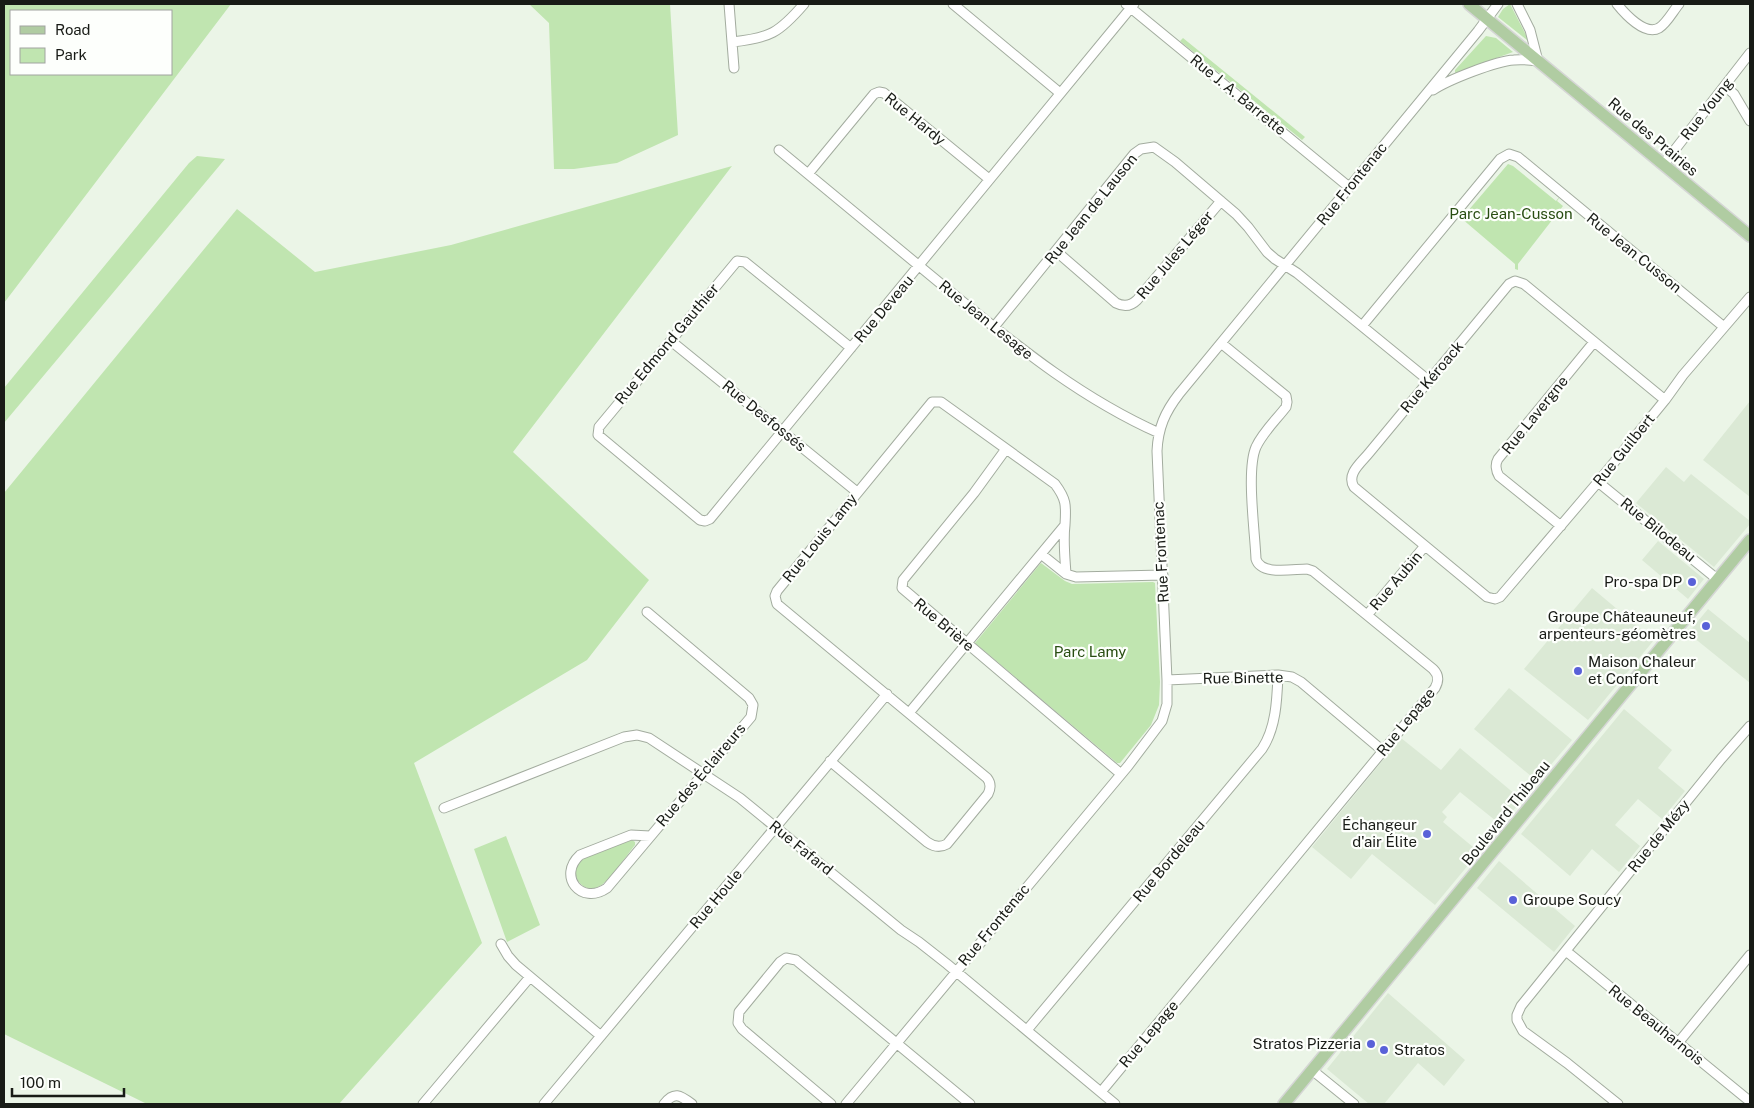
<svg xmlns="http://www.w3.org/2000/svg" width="1754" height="1108" viewBox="0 0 1754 1108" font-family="'Public Sans',sans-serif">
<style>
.built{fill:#dbe9d5}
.green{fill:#c0e5b0;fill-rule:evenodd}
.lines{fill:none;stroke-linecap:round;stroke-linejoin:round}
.minor-casing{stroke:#a3ac9f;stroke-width:11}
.major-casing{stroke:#d5d6d5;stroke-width:14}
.minor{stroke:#fff;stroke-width:9}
.major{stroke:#b0cca2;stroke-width:11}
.poi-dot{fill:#5961d8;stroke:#fdfffc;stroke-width:2}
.labels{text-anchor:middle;stroke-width:4.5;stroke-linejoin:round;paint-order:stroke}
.street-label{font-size:15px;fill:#181b16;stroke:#fdfffc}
.park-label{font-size:15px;fill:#284d11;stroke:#fdfffc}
.poi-label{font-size:15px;fill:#181b16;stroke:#fdfffc;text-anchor:end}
</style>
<rect width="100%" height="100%" fill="#ebf5e7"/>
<path class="built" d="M1750,401V497L1703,460Z
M1666,467L1684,482L1691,474L1750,521V524L1714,567L1636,503Z
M1658,541L1704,579L1688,599L1642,560Z
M1592,588L1654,640L1588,720L1524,669Z
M1708,609L1750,643V683L1688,633Z
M1509,688L1572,740L1537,781L1474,729Z
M1624,709L1672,750L1658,768L1685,791L1662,819L1638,799L1615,825L1640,846L1619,872L1592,849L1570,876L1521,834Z
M1401,738L1441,770L1460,748L1522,800L1501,825L1460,792L1442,812L1447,817L1443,822L1479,852L1435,905L1372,854L1351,879L1312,847Z
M1499,861L1575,926L1554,952L1477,888Z
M1388,993L1465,1060L1444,1086L1418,1063L1384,1104H1369L1327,1069Z"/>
<path class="green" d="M4,4H231L4,303ZM11,11H171V74H11Z
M529,4H670L678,135L617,163L574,169H554L549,23Z
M1510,4L1528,39L1527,40L1498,17L1503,9Z
M1486,36L1496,38L1513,52L1455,73V70Z
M1183,38L1305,137L1302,140L1180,41Z
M197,156L225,159L4,423V388L189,163Z
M1508,164L1513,166L1556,201L1562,194L1557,201L1563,206L1518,264V270L1515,269V264L1461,218L1467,212L1461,207L1467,212Z
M732,166L513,452L649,580L587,660L414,763L482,943L339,1104H147L4,1034V493L237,209L315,272L451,245Z
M1041,563L1065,581L1072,584L1153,582L1155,583L1160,682L1159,705L1151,725L1120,763H1117L975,643Z
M506,836L540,925L507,942L474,849Z
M632,840L635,842V845C627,855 609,881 600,886C583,896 567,873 581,861C590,853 620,845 632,840Z"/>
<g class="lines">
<g class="minor-casing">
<path id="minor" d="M729,4L734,68
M953,4L1060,93
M1126,4L1349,187
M1617,4C1625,14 1645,36 1659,28C1667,23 1673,11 1679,4
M732,42C770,38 779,33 804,4
M1725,86L1734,94L1750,121
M1433,90C1448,80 1496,61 1514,60C1522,59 1530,60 1538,61L1530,30L1517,4
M779,150C839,199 898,249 958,298C1022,350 1083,399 1159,433
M1663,165L1750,53
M808,174L874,94L879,92L884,93L989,179
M1056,251L1116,303C1124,307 1131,306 1137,300L1221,201
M1362,326L1500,159L1509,154L1518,157L1724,327
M994,327L1134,154L1141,149L1154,147L1175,162L1236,214L1248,227L1267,252L1275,259L1297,273L1428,380
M671,341L857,492
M851,348L745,262L737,261L599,427L598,435L700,520L705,521L710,519L1134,4
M1665,400L1524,284L1515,281L1509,284L1369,453C1361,463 1346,474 1354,487L1487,597L1495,599L1500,597L1598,482L1665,400L1683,375L1750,297
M1006,449L974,493L903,580L902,588L1121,774
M1598,482L1717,579
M1561,526L1499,476C1496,471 1495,464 1498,459L1594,342
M1041,554L1066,574L1076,577L1163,575
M647,612L749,698L753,705L751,717L607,888C581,906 557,876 580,855L631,835L650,836
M1368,614L1424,547
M1167,680L1278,675L1292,677L1301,682L1383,751
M909,713L1065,525
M830,761L927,842C934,847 940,848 947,844L988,794C991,788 991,783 987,778L777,604L775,596L777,591L932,402H941L1055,484C1067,500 1066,506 1065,525C1063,541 1065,558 1066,574
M444,808L624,737L637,735L649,738L740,798L901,930L919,942L947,964L1115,1104
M501,944L508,956L516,965L601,1036
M1566,951L1747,1099
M1027,1030L1262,749C1276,728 1277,700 1278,675
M1678,1043L1750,955
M1312,1070L1354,1104
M1101,1092L1435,688C1439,681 1439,675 1433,669L1313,571L1307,569C1293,569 1261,576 1256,559C1255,532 1246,470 1256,447C1263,432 1276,420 1286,407L1287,402L1286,396L1221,343
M423,1104L530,977
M544,1104L887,694
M664,1104C674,1091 680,1095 692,1104
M831,1104L742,1029L738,1023L739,1012L780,962L786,958L796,960L970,1104
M846,1104L1128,766L1162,721L1167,704V680L1157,451C1158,428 1165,412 1179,394L1478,31L1498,4
M1618,1104L1567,1063L1523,1031L1517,1020V1015L1521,1006L1721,759L1750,726"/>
</g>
<g class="major-casing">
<path id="major" d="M1469,4L1750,236
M1284,1104L1750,540"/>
</g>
<use href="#minor" class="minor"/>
<use href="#major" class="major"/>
</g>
<g class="poi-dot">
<circle cx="1692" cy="582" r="5"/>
<circle cx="1706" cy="626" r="5"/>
<circle cx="1578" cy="671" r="5"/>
<circle cx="1427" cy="834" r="5"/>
<circle cx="1513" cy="900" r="5"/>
<circle cx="1371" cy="1044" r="5"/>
<circle cx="1384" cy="1050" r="5"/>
</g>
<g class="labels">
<g class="street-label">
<text transform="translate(1238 95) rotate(39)" y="5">Rue J. A. Barrette</text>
<text transform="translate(1707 109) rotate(-52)" y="5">Rue Young</text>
<text transform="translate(915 119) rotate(39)" y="5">Rue Hardy</text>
<text transform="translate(1653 137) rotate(40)" y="5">Rue des Prairies</text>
<text transform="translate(1352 184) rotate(-51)" y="5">Rue Frontenac</text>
<text transform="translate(1091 209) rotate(-51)" y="5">Rue Jean de Lauson</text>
<text transform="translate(1634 253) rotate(39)" y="5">Rue Jean Cusson</text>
<text transform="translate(1175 255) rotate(-50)" y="5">Rue Jules Léger</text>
<text transform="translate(884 309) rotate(-50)" y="5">Rue Deveau</text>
<text transform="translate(986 320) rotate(39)" y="5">Rue Jean Lesage</text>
<text transform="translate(667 344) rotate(-50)" y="5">Rue Edmond Gauthier</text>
<text transform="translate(1432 377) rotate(-50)" y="5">Rue Kéroack</text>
<text transform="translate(1535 415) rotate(-51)" y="5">Rue Lavergne</text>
<text transform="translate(764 416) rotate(39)" y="5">Rue Desfossés</text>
<text transform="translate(1624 450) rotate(-51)" y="5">Rue Guilbert</text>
<text transform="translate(1658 530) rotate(39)" y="5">Rue Bilodeau</text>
<text transform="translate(820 538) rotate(-51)" y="5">Rue Louis Lamy</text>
<text transform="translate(1161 552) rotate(-93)" y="5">Rue Frontenac</text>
<text transform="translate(1396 581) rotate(-50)" y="5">Rue Aubin</text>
<text transform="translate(944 625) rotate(40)" y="5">Rue Brière</text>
<text transform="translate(1243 678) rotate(-1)" y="5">Rue Binette</text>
<text transform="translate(1406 722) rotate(-51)" y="5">Rue Lepage</text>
<text transform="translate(701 775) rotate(-50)" y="5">Rue des Éclaireurs</text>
<text transform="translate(1506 813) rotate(-51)" y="5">Boulevard Thibeau</text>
<text transform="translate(1659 836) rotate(-51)" y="5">Rue de Mézy</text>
<text transform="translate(801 848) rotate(39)" y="5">Rue Fafard</text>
<text transform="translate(1169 861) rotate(-50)" y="5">Rue Bordeleau</text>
<text transform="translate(716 899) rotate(-50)" y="5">Rue Houle</text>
<text transform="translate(994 925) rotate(-50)" y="5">Rue Frontenac</text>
<text transform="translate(1656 1025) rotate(39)" y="5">Rue Beauharnois</text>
<text transform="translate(1149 1034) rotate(-50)" y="5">Rue Lepage</text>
</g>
<g class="park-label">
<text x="1511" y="219">Parc Jean-Cusson</text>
<text x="1090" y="657">Parc Lamy</text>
</g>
<g class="poi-label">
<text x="1682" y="587">Pro-spa DP</text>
<text x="1696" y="622">Groupe Châteauneuf,<tspan x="1696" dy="17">arpenteurs-géomètres</tspan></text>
<text x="1588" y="667" text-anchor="start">Maison Chaleur<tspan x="1588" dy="17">et Confort</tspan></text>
<text x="1417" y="830">Échangeur<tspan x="1417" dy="17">d'air Élite</tspan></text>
<text x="1523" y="905" text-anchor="start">Groupe Soucy</text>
<text x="1361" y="1049">Stratos Pizzeria</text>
<text x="1394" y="1055" text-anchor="start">Stratos</text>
</g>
</g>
<rect width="1754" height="1108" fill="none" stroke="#181b16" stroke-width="10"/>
<rect x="10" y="10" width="162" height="65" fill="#fdfffc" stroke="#a1a4a0"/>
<rect x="20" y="26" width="25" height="8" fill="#b0cca2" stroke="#a1a4a0"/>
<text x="55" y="35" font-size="15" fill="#181b16">Road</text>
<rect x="20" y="48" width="25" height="15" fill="#c0e5b0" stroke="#a1a4a0"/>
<text x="55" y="60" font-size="15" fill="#181b16">Park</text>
<path d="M12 1088v8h112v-8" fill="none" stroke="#181b16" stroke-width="2.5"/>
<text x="20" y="1088" font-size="15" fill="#181b16" stroke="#fdfffc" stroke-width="4" paint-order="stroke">100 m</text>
</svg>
